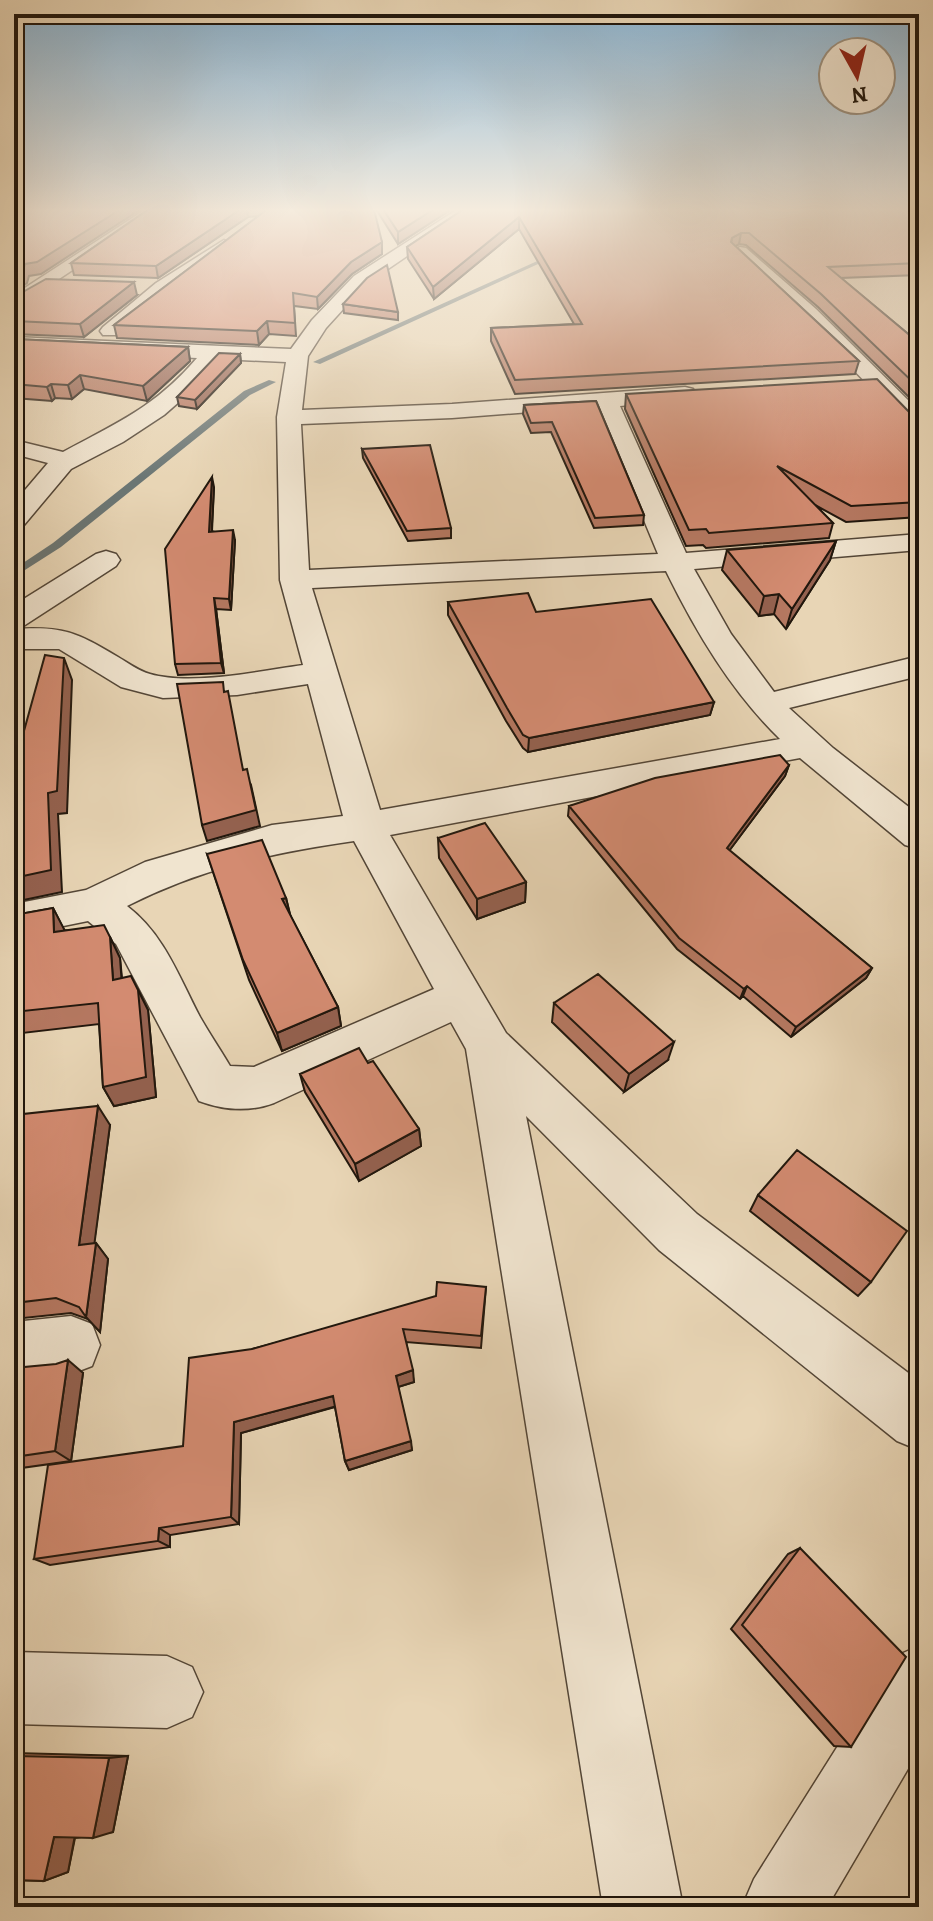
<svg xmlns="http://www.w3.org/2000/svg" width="933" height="1921" viewBox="0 0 933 1921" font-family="Alegreya,serif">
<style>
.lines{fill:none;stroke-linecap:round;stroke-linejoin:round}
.stream{fill:#6b7674;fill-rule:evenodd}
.minor-casing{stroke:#534637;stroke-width:3}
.minor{fill:#f0e4cf;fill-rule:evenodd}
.wall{fill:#b57861;stroke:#21170d;stroke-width:2}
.shaded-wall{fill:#94614f;stroke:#21170d;stroke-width:2}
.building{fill:#d38b71;stroke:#21170d;stroke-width:2}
</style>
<rect width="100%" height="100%" fill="#e8d5b5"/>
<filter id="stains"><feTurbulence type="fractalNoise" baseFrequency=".0025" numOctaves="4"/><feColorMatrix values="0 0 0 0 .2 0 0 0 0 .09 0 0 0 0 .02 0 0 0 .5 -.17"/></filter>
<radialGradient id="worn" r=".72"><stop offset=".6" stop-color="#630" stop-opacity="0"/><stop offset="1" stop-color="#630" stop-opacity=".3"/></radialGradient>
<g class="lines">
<path class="stream" d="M555,253L560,254L320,364L313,362Z
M269,380L276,382L250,395L61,547L14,577V569L53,543L244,391Z"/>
<g class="minor-casing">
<path id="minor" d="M146,209H164L14,309V295Z
M458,209H476L366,284L326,328L308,356L302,410L452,404L685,387L693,389L696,394L693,399L620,406L686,553L919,534V550L694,569L731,634L774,692L919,656V676L789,708L833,748L919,815V849L905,845L800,758L390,835L506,1033L697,1214L919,1381V1450L897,1441L659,1250L526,1116L683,1907H603L466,1049L451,1022L274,1103C250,1112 223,1110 199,1101L116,944L88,921L14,936V904L86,890L145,862L272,825L343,816L308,684L237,695L163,698L121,687L59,649H14V629C63,626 76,632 118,657C128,663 139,671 150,674C191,686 260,671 303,665L280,580L277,417L286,362L219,359L188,394L164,415L123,442L71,469L24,525L14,527V503L48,463L14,454V440L63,452C118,422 154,408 197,358L14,349V337L291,349L312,320L354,276ZM597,407L658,554L309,570L301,424L452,418ZM666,571C696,632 731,691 780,739L380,810L312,588ZM354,841L434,989L254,1067L230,1066C220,1049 209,1033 200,1017C179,977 164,934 127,906C202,868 271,853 354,841Z
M224,240L232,245L230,249L170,291L117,335H103L100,331L103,327L156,283Z
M740,247L746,248L816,309L919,411V431L911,429L803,318L734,256L731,252Z
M106,551L116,554L120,560L116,566L25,625L14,627V605L96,554Z
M71,1316L92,1324L100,1345L92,1366L71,1374L14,1380V1322Z
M919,1646V1750L827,1907H742L754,1879L894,1657Z
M14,1652L167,1656L192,1667L203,1692L192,1717L167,1728L14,1724Z"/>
</g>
<use href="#minor" class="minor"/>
</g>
<path class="wall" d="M149,209H374L382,254L352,274L318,309L294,306L296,336L269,334L259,345L117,338L114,325L259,216L248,217L158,278L74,275L71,263Z
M376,209H452L398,244Z
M464,209H919V275L841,278L919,343V407L818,307L746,245L739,244L735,246L859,361L855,374L515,394L491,341V328L574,324L519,229L434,299L408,259L407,247Z
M137,295L84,337L14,334V297Z
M343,304L398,312V320L344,313Z
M14,339L188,347L190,361L147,401L84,389L72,399L55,398L52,401L14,398Z
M240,354L241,363L197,409L179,406L177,397Z
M626,394L914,417L919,418V517L846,522L815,505L833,523L829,538L706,548L703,545L686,546L625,409Z
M596,401L644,515L643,525L594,528L551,432L531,433L523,414L524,405Z
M362,449L451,528V538L408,541L363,458Z
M214,487L212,531L235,540L231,610L216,609L224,673L178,675L175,664Z
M836,541L830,560L786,629L774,614L759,616L722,570L727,550Z
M448,602L536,612L714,702L710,715L528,752L523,748L506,721L448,615Z
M789,765L785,776L729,851L872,968L866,978L791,1037L743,996L740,999L677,949L568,816L569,806Z
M438,838L526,882L525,902L477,919L439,858Z
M207,854L286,898L290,915L338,1007L341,1026L282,1051L249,980Z
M53,908L64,930L110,937L120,958L122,978L138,990L148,1010L156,1097L114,1106L103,1087L99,1024L14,1034V915Z
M554,1003L668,1060L624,1092L552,1022Z
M368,1063L419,1129L421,1146L359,1181L305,1092L300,1074Z
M14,1115L110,1125L94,1243H96L108,1259L100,1332L88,1319L71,1313L14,1319Z
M758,1195L871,1282L858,1296L750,1211Z
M486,1287L481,1348L406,1342L414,1382L398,1387L412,1450L349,1470L345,1461L335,1407L241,1433L239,1524L170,1535V1547L50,1565L34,1559L183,1446L252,1349Z
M14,1368L83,1373L71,1461L14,1469Z
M800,1548L851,1747L834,1746L731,1629L788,1554Z
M14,1753L128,1756L113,1832L75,1838L68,1872L44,1881L14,1880Z"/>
<path class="shaded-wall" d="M121,209H141L41,274L29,276L27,283L14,293V278L25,264Z
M241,209H247L248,217L158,278L156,266Z
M434,209H452L398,244V232Z
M519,217V229L434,299L433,287Z
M741,233L739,244L730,249L732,238Z
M382,242V254L352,274L318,309L317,297L351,262Z
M134,282L137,295L84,337L80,324Z
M267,321L269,334L259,345L257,331Z
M188,347L190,361L147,401L143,386Z
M240,354L241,363L197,409L195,400Z
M80,375L84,389L72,399L68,385Z
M51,384L55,398L52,401L47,387Z
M212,477L214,487L211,542L209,532Z
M233,530L235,540L231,610L229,599Z
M836,541L830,560L786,629L792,609Z
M779,594L774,614L759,616L764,596Z
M214,598L216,609L224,673L221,663Z
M64,658L72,680L67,813L58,814L62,892L14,902V878L48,793Z
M714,702L710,715L528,752L529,738Z
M789,765L785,776L723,859L727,848Z
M251,785L260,826L207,841L202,825Z
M526,882L525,902L477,919V899Z
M286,898L291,918L282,899Z
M53,908L64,929L65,953L54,932Z
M110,937L120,958L123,1000L113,980Z
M872,968L866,978L791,1037L796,1027Z
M747,986L743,996L740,999L744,989Z
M138,990L148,1010L156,1097L114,1106L103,1087Z
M338,1007L341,1026L282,1051L277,1033Z
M674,1042L668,1060L624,1092L629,1074Z
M98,1106L110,1125L92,1262L79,1245Z
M419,1129L421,1146L359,1181L355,1164Z
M96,1243L108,1259L100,1332L86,1317Z
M68,1360L83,1373L71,1461L55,1451Z
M413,1370L414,1382L398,1387L396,1376Z
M333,1396L337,1406L241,1433L239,1524L231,1517L234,1422Z
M411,1441L412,1450L349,1470L345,1461Z
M159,1528L170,1535V1547L158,1541Z
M128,1756L113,1832L93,1838L109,1758Z
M76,1830L68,1872L44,1881L54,1837Z"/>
<path class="building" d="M14,209H121L37,262L25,264L23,271L14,278Z
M149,209H241L156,266L71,263Z
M264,209H374L382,242L351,262L317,297L293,293L295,323L267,321L257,331L114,325L265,211Z
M383,209H434L398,232Z
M464,209H919V263L828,267L919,343V388L821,294L749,233H741L732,238L731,242L859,361L515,380L491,328L582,324L519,217L433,287L407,247Z
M387,265L398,312L343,304L367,278Z
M46,279L134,282L80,324L14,321V297Z
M14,339L188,347L143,386L80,375L68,385L51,384L47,387L14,384Z
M219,353L240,354L195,400L177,397Z
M877,379L914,417L919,418V502L851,506L777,466L833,523L709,533L706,529L689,530L626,394Z
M596,401L644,515L595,518L552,422L531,423L524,405Z
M430,445L451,528L407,531L362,449Z
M212,477L209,532L233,530L229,599L214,598L221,663L175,664L165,549Z
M836,541L792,609L779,594L764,596L727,550Z
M528,593L536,612L651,599L714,702L529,738L523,735L507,708L448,602Z
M45,655L64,658L57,791L48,793L51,870L14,878V767Z
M223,682L224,692L228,691L243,770L247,769L256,810L202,825L177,684Z
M780,755L789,765L727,848L872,968L796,1027L747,986L744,989L679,938L569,806L655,778Z
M485,823L526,882L477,899L438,838Z
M262,840L286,898L282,899L338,1007L277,1033L243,960L207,854Z
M53,908L54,932L104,925L110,937L113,980L131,976L138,990L146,1077L103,1087L98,1003L14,1012V915Z
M598,974L674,1042L629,1074L554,1003Z
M359,1048L368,1063L373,1061L419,1129L355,1164L300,1074Z
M98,1106L79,1245L96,1243L86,1317L79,1307L56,1298L14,1303V1115Z
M797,1150L907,1231L871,1282L758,1195Z
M437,1282L486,1287L481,1336L403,1329L413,1370L396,1376L411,1441L345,1461L333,1396L234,1422L231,1517L159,1528L158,1541L34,1559L48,1465L183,1446L189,1358L252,1349L436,1296Z
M68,1360L55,1451L14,1457V1368L56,1364Z
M800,1548L906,1657L851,1747L742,1625Z
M14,1756L109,1758L93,1838L54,1837L44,1881L14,1880Z"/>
<linearGradient id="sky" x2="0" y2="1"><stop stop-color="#89b5d5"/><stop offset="0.44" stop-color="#f5ecde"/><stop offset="1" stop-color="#f5ecde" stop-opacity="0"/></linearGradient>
<rect width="933" height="478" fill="url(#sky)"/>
<rect width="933" height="1921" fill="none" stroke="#e8d5b5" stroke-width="48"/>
<rect x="16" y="16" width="901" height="1889" fill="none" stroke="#21170d" stroke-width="4"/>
<rect x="24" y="24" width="885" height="1873" fill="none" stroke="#21170d" stroke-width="2"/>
<g transform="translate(857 76) rotate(172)"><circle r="38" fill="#f0e4cf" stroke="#9d9281" stroke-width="2"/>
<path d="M0-6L14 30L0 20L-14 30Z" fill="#8f2418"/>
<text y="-12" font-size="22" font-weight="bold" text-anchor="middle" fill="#21170d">N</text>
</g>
<rect width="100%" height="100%" filter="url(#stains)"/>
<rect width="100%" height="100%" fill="url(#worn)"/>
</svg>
